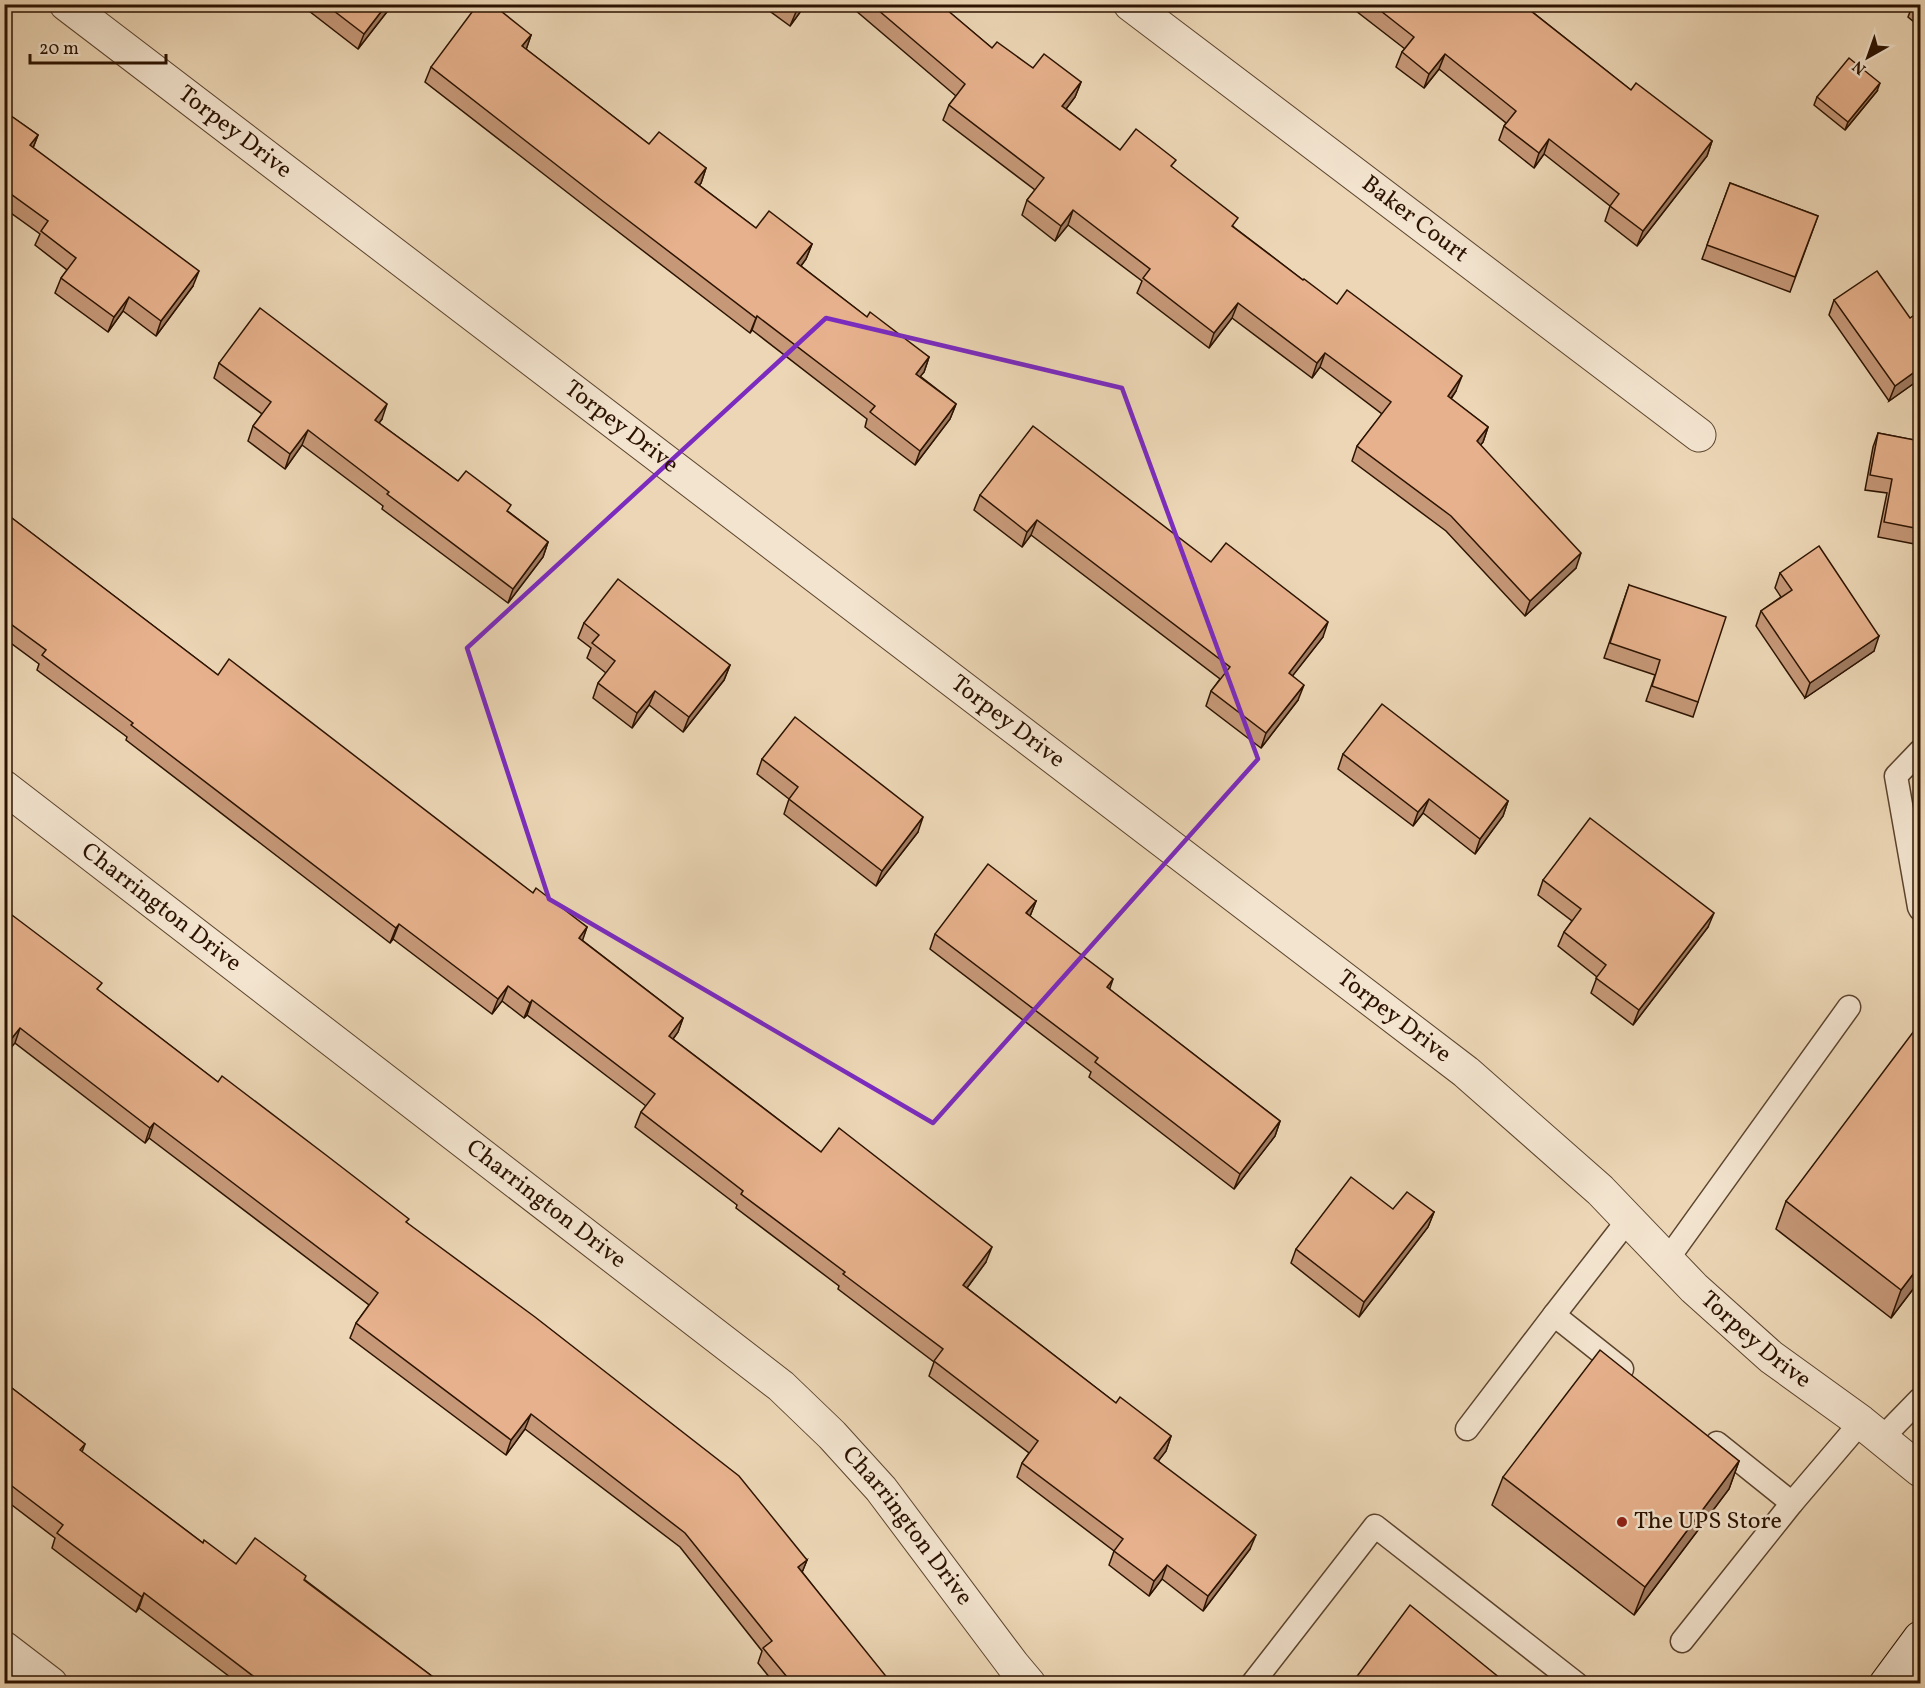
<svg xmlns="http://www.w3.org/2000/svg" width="1925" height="1688" font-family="Vollkorn,serif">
	<rect width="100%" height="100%" fill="#ecd6b5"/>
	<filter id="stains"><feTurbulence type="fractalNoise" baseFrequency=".00333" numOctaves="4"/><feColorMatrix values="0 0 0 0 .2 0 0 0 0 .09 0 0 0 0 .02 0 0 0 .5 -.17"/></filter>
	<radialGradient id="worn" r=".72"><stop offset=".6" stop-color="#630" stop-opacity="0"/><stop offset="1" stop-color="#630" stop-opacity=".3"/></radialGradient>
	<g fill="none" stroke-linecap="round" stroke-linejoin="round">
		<g stroke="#5c442e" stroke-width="25">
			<g id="lane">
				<polyline points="1920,751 1896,776 1919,907 1920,909"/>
				<polyline points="1667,1260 1849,1007"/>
				<polyline points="1622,1369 1554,1315 1628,1220"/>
				<polyline points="1467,1429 1554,1315"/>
				<polyline points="1882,1438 1920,1399"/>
				<polyline points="1717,1443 1792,1503 1861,1422"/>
				<polyline points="1682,1641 1792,1503"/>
				<polyline points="1252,1684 1375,1526 1577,1684"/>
			</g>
		</g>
		<g stroke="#5c442e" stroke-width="35">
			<g id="street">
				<path id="s1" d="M66,4L1466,1072L1600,1190L1694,1288L1771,1357L1861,1422L1920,1470"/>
				<path id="s2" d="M1130,4L1699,435"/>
				<path id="s3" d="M4,787L781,1386L832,1435L881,1489L1013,1665L1029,1684"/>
				<polyline points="4,1648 51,1684"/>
			</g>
		</g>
		<g stroke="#2c1301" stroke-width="35">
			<polyline id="secondary" points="1886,1684 1920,1638"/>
		</g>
		<use href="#lane" stroke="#f3e4cf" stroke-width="22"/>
		<use href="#street" stroke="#f3e4cf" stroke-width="33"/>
		<use href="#secondary" stroke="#f3e4cf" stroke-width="33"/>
	</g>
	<g fill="#c69878" stroke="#2c1301" stroke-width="1.5">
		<polygon points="300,4 393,4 358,49"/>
		<polygon points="760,4 806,4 790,26"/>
		<polygon points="848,4 943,4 942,6 992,48 1033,68 1081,82 1075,97 1066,109 1120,150 1173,168 1235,228 1303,280 1456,391 1451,399 1488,427 1483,442 1480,445 1576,568 1525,616 1446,531 1352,461 1357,446 1382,414 1320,367 1312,378 1232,318 1209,348 1137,293 1142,281 1068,225 1055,241 1022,215 1027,200 1035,190 943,120 949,105 956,96"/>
		<polygon points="1347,4 1522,4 1631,90 1712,141 1707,156 1637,246 1605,221 1610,206 1544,154 1534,168 1499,140 1504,126 1506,123 1439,69 1424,88 1396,67 1402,52 1405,49"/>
		<polygon points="1913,4 1920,4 1920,27 1908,17"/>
		<polygon points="531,35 526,49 649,144 706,168 701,183 699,185 756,228 812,244 806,259 801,266 867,317 929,357 924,372 920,376 956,404 950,419 915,465 865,427 867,419 752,330 750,333 599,217 425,82 431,67"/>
		<polygon points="1877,91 1845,130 1814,105 1817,97"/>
		<polygon points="4,111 38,135 33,148 193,286 156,336 123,311 108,332 55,293 61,278 67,270 35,245 40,234 4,208"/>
		<polygon points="1730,183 1818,216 1790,292 1702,259"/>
		<polygon points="1834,300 1920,379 1889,401 1829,315"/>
		<polygon points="219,363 382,419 379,423 458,481 509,512 548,542 543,557 508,603 382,509 383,506 302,445 285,469 248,441 253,426 262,414 214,378"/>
		<polygon points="1878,433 1920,441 1920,545 1878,537 1887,493 1865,490 1873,447"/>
		<polygon points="980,495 1211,562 1323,637 1292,676 1298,700 1261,748 1206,706 1211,691 1220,679 1031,535 1022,547 974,510"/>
		<polygon points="4,512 218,675 533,893 587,927 582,940 683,1018 678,1032 673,1039 821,1152 986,1262 967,1288 1116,1403 1171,1436 1166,1451 1158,1461 1250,1549 1203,1611 1162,1579 1149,1596 1109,1565 1114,1551 1017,1477 1022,1463 1029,1453 929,1376 934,1362 838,1289 839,1286 736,1208 737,1205 635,1127 641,1112 646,1106 527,1015 524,1018 502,1001 492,1014 393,939 390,943 126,740 127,737 37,670 39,664 4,638"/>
		<polygon points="1780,573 1874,651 1805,698 1756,626 1761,611 1781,597 1775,588"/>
		<polygon points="1629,585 1698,702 1693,717 1646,701 1655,675 1604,658"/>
		<polygon points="584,623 730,665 724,680 683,732 649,705 632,728 593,698 598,683 606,673 587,658 591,648 578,638"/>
		<polygon points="1343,754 1508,801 1503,816 1475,854 1423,813 1413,826 1338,769"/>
		<polygon points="762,759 918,832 876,886 784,814 789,799 757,774"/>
		<polygon points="1543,880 1708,927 1633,1025 1591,993 1597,977 1558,946 1564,932 1572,921 1538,895"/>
		<polygon points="1036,901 1030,916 1109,989 1280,1121 1275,1136 1234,1189 1089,1077 1091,1072 930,949 935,934"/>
		<polygon points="4,909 99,991 218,1082 407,1223 807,1560 802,1572 888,1683 774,1683 758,1663 762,1651 680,1547 525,1429 506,1455 350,1338 356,1323 369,1305 149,1138 145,1143 15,1043"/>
		<polygon points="1786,1201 1920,1280 1891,1318 1776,1229"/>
		<polygon points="1393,1209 1434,1212 1428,1227 1359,1317 1291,1263 1296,1249"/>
		<polygon points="4,1382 85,1444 82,1452 203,1543 236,1564 305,1580 441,1683 238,1683 139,1608 136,1612 52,1548 55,1538 4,1499"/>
		<polygon points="1739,1461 1729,1489 1634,1615 1492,1505 1503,1477"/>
	</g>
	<g fill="#a17c62" stroke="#2c1301" stroke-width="1.5">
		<polygon points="387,4 393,4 358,49 364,34"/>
		<polygon points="801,4 806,4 790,26 796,12"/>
		<polygon points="531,35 526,50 522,46"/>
		<polygon points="1445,54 1439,69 1424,88 1429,74"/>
		<polygon points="1081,82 1075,97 1057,121 1062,106"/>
		<polygon points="1880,83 1877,91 1845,130 1848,122"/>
		<polygon points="38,135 32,150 30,145"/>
		<polygon points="1549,139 1544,154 1534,168 1539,153"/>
		<polygon points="1712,141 1707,156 1637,246 1643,231"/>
		<polygon points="706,168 701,183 690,197 695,182"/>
		<polygon points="1073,210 1068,225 1055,241 1061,226"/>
		<polygon points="812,244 806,259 792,278 797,263"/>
		<polygon points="199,271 193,286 156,336 161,321"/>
		<polygon points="129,297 123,311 108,332 114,317"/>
		<polygon points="1238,303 1232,318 1209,348 1214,333"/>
		<polygon points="757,316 752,330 750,333 756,318"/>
		<polygon points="1325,353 1320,367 1312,378 1317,363"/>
		<polygon points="929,357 924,372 911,388 916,374"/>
		<polygon points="1920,368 1920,379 1889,401 1895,386"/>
		<polygon points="1462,376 1456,391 1442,411 1448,396"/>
		<polygon points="387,404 382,419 370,435 375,420"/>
		<polygon points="956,404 950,419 915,465 920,451"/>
		<polygon points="1488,427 1483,442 1472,456 1477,441"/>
		<polygon points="308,430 302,445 285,469 290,454"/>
		<polygon points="1037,520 1031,535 1022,547 1027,532"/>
		<polygon points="548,542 543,557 508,603 513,589"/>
		<polygon points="1581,553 1576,568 1525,616 1530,601"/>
		<polygon points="1328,622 1323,637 1283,688 1289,673"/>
		<polygon points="1879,636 1874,651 1805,698 1810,683"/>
		<polygon points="730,665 724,680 683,732 689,717"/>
		<polygon points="1304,685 1298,700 1261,748 1266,733"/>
		<polygon points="655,691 649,705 632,728 637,713"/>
		<polygon points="1429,799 1423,813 1413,826 1418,812"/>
		<polygon points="1508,801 1503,816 1475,854 1480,839"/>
		<polygon points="923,817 918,832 876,886 882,871"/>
		<polygon points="1036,901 1030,916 1026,913"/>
		<polygon points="1714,913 1708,927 1633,1025 1639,1010"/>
		<polygon points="399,924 393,939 390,943 396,928"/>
		<polygon points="587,927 582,942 579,938"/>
		<polygon points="1113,979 1108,994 1107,987"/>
		<polygon points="508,986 502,1001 492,1014 498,999"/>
		<polygon points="532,1000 527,1015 524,1018 530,1003"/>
		<polygon points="683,1018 678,1032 664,1051 669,1036"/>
		<polygon points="20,1028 15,1043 4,1056 4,1048"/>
		<polygon points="1280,1121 1275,1136 1234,1189 1240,1174"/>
		<polygon points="154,1123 149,1138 145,1143 150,1128"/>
		<polygon points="1434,1212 1428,1227 1359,1317 1364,1302"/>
		<polygon points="992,1247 986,1262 958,1300 963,1285"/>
		<polygon points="1920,1265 1920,1280 1891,1318 1901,1290"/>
		<polygon points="531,1414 525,1429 506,1455 511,1440"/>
		<polygon points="1171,1436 1166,1451 1149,1473 1154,1458"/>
		<polygon points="1739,1461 1729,1489 1634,1615 1645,1587"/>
		<polygon points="1256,1535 1250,1549 1203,1611 1208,1596"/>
		<polygon points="807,1560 801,1575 798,1567"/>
		<polygon points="1167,1565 1162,1579 1149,1596 1154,1581"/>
		<polygon points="144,1593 139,1608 136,1612 142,1597"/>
	</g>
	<g fill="#e6b18c" stroke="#2c1301" stroke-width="1.5">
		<polygon points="325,4 387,4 364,34"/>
		<polygon points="478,4 492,4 531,35 522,46 649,144 659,132 706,168 695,182 756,228 769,211 812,244 797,263 867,317 870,312 929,357 916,374 956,404 920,451 870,412 875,406 757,316 756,318 604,202 431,67"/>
		<polygon points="786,4 801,4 796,12"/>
		<polygon points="871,4 940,4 992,48 997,42 1033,68 1044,54 1081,82 1062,106 1120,150 1136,129 1176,160 1171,166 1238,218 1232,226 1303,280 1304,279 1337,304 1347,290 1462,376 1448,396 1488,427 1477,441 1581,553 1530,601 1451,516 1357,446 1391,402 1325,353 1317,363 1238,303 1214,333 1143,278 1150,269 1073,210 1061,226 1027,200 1044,178 949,105 965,84"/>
		<polygon points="1372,4 1522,4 1631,90 1636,83 1712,141 1643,231 1610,206 1619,194 1549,139 1539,153 1504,126 1516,111 1445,54 1429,74 1402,52 1414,37"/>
		<polygon points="1849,58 1880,83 1848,122 1817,97"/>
		<polygon points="4,111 38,135 30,145 199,271 161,321 129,297 114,317 61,278 76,258 41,231 48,221 4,189"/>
		<polygon points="1730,183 1818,216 1795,277 1707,245"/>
		<polygon points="1877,271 1910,318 1920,311 1920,368 1895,386 1834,300"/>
		<polygon points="260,308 387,404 375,420 458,481 466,471 511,505 507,511 548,542 513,589 387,494 389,492 308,430 290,454 253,426 271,402 219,363"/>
		<polygon points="1033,426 1211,562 1226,543 1328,622 1289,673 1304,685 1266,733 1211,691 1230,667 1037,520 1027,532 980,495"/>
		<polygon points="1878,433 1920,441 1920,529 1884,522 1892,479 1870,475"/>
		<polygon points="4,512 218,675 229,659 533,893 536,888 587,927 579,938 683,1018 669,1036 821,1152 839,1128 992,1247 963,1285 1116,1403 1120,1397 1171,1436 1154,1458 1256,1535 1208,1596 1167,1565 1154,1581 1114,1551 1123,1539 1022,1463 1038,1441 934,1361 943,1349 843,1274 845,1272 741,1194 743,1191 641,1112 655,1094 532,1000 530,1003 508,986 498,999 399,924 396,928 131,725 133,723 42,655 46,650 4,619"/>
		<polygon points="1819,546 1879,636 1810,683 1761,611 1792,590 1780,573"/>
		<polygon points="618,579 730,665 689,717 655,691 637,713 598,683 615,661 592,643 599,635 584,623"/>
		<polygon points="1629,585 1726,617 1698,702 1652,686 1660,660 1610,643"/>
		<polygon points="1382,704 1508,801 1480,839 1429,799 1418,812 1343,754"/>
		<polygon points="795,717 923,817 882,871 789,799 798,787 762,759"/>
		<polygon points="1590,818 1714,913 1639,1010 1596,978 1606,965 1564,932 1581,909 1543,880"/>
		<polygon points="988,864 1036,901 1026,913 1113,979 1107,987 1280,1121 1240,1174 1095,1062 1098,1058 935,934"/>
		<polygon points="4,909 102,983 97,989 218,1082 222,1076 326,1155 409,1219 406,1222 535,1317 739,1476 807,1560 798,1567 889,1680 885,1683 792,1683 763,1648 772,1641 685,1533 531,1414 511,1440 356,1323 378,1293 154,1123 150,1128 20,1028 4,1048"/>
		<polygon points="1920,1023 1920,1265 1901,1290 1786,1201"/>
		<polygon points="1351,1177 1393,1209 1407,1192 1434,1212 1364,1302 1296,1249"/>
		<polygon points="1600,1350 1739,1461 1645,1587 1503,1477"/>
		<polygon points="4,1382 85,1444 80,1450 203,1543 204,1540 236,1564 255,1538 306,1576 304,1580 441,1683 260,1683 261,1682 144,1593 142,1597 57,1533 63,1525 4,1480"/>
		<polygon points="1410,1605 1506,1683 1352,1683"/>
	</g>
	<path fill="none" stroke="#7b2cbf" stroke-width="4.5" stroke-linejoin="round" d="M826,318L1122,388L1258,759L933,1123L549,899L467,648Z"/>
	<circle fill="#8f2418" stroke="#f3e4cf" stroke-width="2" cx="1622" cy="1522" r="6"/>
	<g text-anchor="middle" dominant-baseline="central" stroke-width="5" stroke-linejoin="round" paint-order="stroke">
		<g font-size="24" fill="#2c1301" stroke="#f3e4cf">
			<text stroke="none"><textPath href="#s1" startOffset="212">Torpey Drive</textPath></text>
			<text stroke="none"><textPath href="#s2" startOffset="357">Baker Court</textPath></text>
			<text stroke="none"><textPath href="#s1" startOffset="698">Torpey Drive</textPath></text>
			<text stroke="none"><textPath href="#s1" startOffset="1184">Torpey Drive</textPath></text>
			<text stroke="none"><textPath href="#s3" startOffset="198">Charrington Drive</textPath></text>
			<text stroke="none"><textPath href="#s1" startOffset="1670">Torpey Drive</textPath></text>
			<text stroke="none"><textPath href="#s3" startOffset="684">Charrington Drive</textPath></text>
			<text stroke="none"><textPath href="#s1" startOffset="2156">Torpey Drive</textPath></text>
			<text stroke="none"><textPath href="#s3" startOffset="1170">Charrington Drive</textPath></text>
		</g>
		<g font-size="24" fill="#2c1301" stroke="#f3e4cf" text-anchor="start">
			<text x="1634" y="1522">The UPS Store</text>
		</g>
	</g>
	<rect width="1925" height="1688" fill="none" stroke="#ecd6b5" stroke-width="24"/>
	<rect x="6" y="6" width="1913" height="1676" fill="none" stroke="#2c1301" stroke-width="3"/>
	<rect x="12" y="12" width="1901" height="1664" fill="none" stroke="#2c1301" stroke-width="1.5"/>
	<g transform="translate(1868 57) rotate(220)" stroke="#f3e4cf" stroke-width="4.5" paint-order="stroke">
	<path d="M0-4.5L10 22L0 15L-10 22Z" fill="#2c1301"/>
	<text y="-9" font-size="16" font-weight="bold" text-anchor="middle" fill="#2c1301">N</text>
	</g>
	<path d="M30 54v9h136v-9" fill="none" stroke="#2c1301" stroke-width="3"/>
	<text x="39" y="54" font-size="18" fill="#2c1301" stroke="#f3e4cf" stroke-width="4.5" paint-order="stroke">20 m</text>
	<rect width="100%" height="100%" filter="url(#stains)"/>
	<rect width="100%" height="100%" fill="url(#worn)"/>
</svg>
